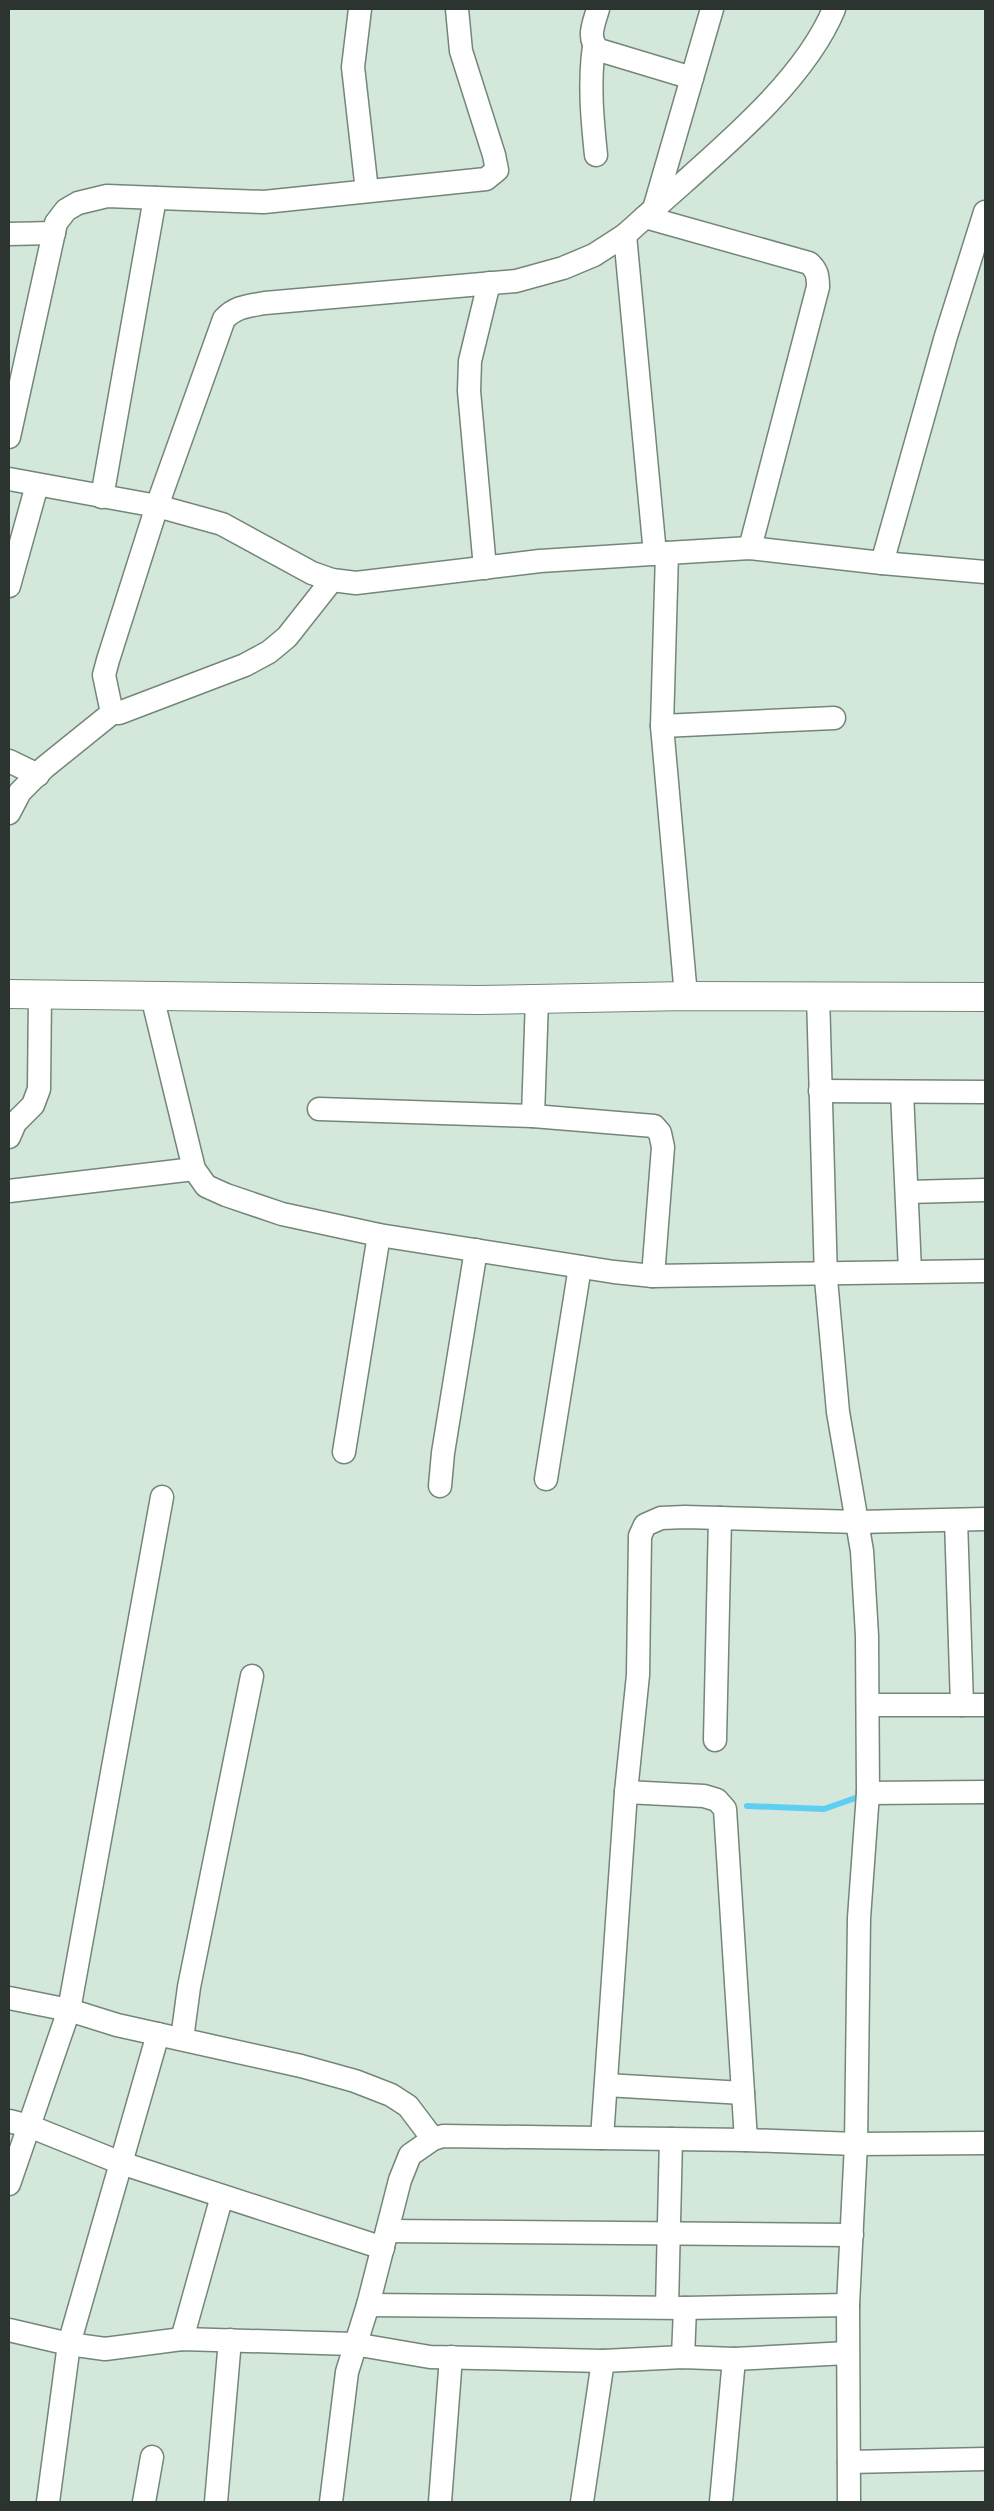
<svg xmlns="http://www.w3.org/2000/svg" width="994" height="2511" font-family="Cabin,sans-serif">
	<rect width="100%" height="100%" fill="#d3e8da"/>
	<g fill="none" stroke-linecap="round" stroke-linejoin="round">
		<polyline stroke="#5ecff3" stroke-width="6" points="747,1806 824,1809 864,1795"/>
		<g stroke="#738679" stroke-width="25">
			<g id="street">
				<polyline points="360,9 353,67 367,191"/>
				<path d="M598,9C594,23 586,39 599,50L692,78"/>
				<path d="M594,46C589,83 592,117 596,155"/>
				<polyline points="654,209 712,9"/>
				<path d="M645,217L809,263C817,270 818,276 818,287L750,548"/>
				<polyline points="9,234 54,233"/>
				<polyline points="625,235 655,554"/>
				<polyline points="9,437 56,223 66,210 78,203 107,196 264,202 486,179 497,170 494,155 461,51 457,9"/>
				<polyline points="9,479 157,506 222,524 312,573 332,580 356,583 540,561 667,553"/>
				<polyline points="102,497 155,198"/>
				<polyline points="882,563 946,336 985,212"/>
				<polyline points="485,568 469,391 470,361 489,283"/>
				<polyline points="9,586 37,485"/>
				<path d="M112,713L104,675L108,660L157,506L224,319C236,306 249,306 265,303L516,281L563,268L594,255L625,235L645,217C707,160 802,87 834,9"/>
				<polyline points="662,726 834,718"/>
				<polyline points="9,761 38,775"/>
				<polyline points="9,813 20,792 45,767 112,713 119,713 245,665 269,652 287,637 332,580"/>
				<polyline points="818,995 826,1279 838,1412 862,1551 867,1636 868,1793 859,1918 856,2144 848,2305 849,2502"/>
				<polyline points="152,996 194,1169 206,1186 226,1195 282,1214 379,1235 614,1272 653,1276 985,1271"/>
				<polyline points="686,996 662,726 667,553 750,548 882,563 985,572"/>
				<polyline points="820,1091 985,1092"/>
				<polyline points="902,1092 910,1271"/>
				<polyline points="319,1109 533,1116 654,1126 660,1133 663,1147 653,1276"/>
				<polyline points="533,1116 537,999"/>
				<polyline points="9,1137 15,1123 33,1105 39,1089 40,994"/>
				<polyline points="9,1191 194,1169"/>
				<polyline points="907,1192 985,1190"/>
				<polyline points="344,1452 379,1235"/>
				<polyline points="546,1479 580,1267"/>
				<polyline points="440,1486 443,1453 476,1250"/>
				<polyline points="956,1520 962,1705"/>
				<polyline points="868,1705 985,1705"/>
				<polyline points="715,1740 720,1518"/>
				<polyline points="626,1792 704,1796 717,1800 725,1809 746,2140"/>
				<polyline points="868,1793 985,1792"/>
				<polyline points="9,1998 69,2010 117,2025 301,2066 355,2081 391,2095 408,2106 433,2139"/>
				<polyline points="182,2039 189,1987 252,1676"/>
				<polyline points="606,2085 743,2093"/>
				<polyline points="9,2121 29,2126 121,2163 383,2248"/>
				<polyline points="602,2138 626,1792 638,1675 640,1536 645,1525 661,1518 685,1517 858,1522 985,1519"/>
				<polyline points="9,2184 69,2010 162,1497"/>
				<polyline points="387,2231 852,2235"/>
				<polyline points="368,2305 685,2308 848,2305"/>
				<polyline points="667,2307 671,2139"/>
				<polyline points="9,2330 69,2344 105,2349 182,2339 354,2344 430,2357 603,2361 683,2357 734,2359 847,2353"/>
				<polyline points="182,2339 222,2196"/>
				<polyline points="683,2357 685,2308"/>
				<polyline points="849,2462 985,2459"/>
				<polyline points="48,2502 69,2344 158,2034"/>
				<polyline points="144,2502 152,2457"/>
				<polyline points="216,2502 230,2340"/>
				<polyline points="331,2502 347,2372 368,2305 400,2180 410,2155 433,2139 443,2136 746,2140 856,2144 985,2143"/>
				<polyline points="440,2502 451,2357"/>
				<polyline points="582,2502 603,2361"/>
				<polyline points="721,2502 734,2359"/>
			</g>
		</g>
		<g stroke="#738679" stroke-width="30">
			<polyline id="secondary" points="9,994 479,1000 686,996 985,997"/>
		</g>
		<use href="#street" stroke="#fff" stroke-width="22"/>
		<use href="#secondary" stroke="#fff" stroke-width="28"/>
	</g>
	<rect width="994" height="2511" fill="none" stroke="#2c342f" stroke-width="20"/>
</svg>
